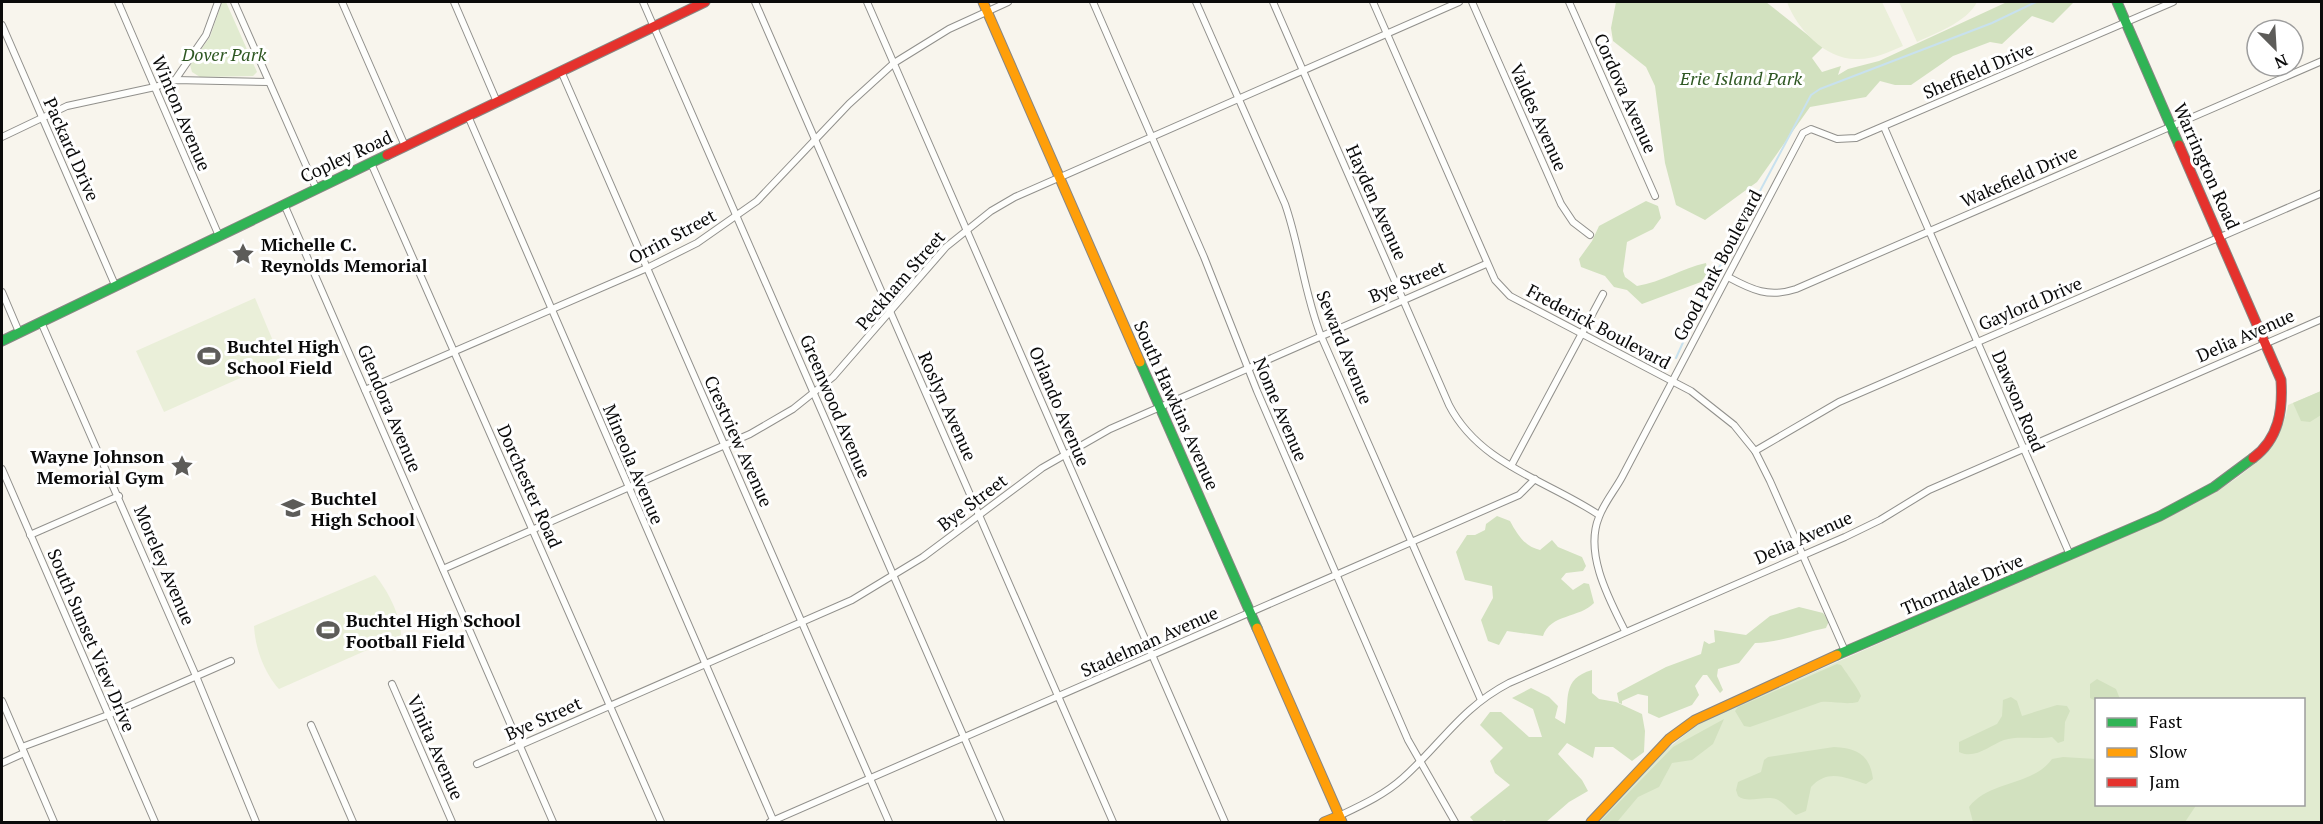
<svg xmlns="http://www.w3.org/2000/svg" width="2323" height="824" font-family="'PT Serif',serif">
	<rect width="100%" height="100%" fill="#f8f5ed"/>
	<g fill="#e1ebd0" fill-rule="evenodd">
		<polygon points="222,2 226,2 257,72 253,76 200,77 192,72 190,65 210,37"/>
		<path d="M2321,391V822H1597L1662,753L1701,722L2189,507C2231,483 2280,457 2288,405ZM2096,700H2304V804H2096Z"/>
	</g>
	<g fill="#d2e1bf">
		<polygon points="1616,2 1766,2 1823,47 1812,58 1822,72 1841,66 1838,75 1848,69 1879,61 2007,2 2074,2 2053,23 2032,16 2002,44 1990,42 1953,56 1911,85 1895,85 1880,81 1866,97 1810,107 1757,182 1705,220 1676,205 1665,163 1655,86 1646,67 1613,41 1611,28"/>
		<path d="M1646,201L1658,206L1661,218L1653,229L1627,242L1623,271L1625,277L1637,286C1662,282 1682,268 1706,263L1708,272L1701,282L1642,304L1627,290L1614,287L1605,276L1581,267L1579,259L1592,241L1599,226Z"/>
		<polygon points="2321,391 2321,415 2310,422 2301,421 2293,403"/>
		<path d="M1497,516L1510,521C1517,534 1525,547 1540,550L1552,540L1558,547L1582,557L1586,566L1583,571L1566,573L1561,579L1573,590L1584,583L1589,584L1594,603C1580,618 1550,614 1543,636L1507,631L1499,645L1488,641L1481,620L1493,598L1492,586L1465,580L1456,552L1467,535H1475L1485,530L1486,524Z"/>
		<path d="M1799,607L1823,613L1829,621L1826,628C1802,633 1778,643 1755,643L1739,663L1718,669L1717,676L1723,690L1720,693L1707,675H1703L1695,686L1699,695L1692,705L1659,718L1648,713V696L1638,694L1622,701V704L1619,703L1617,693L1666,667L1701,654L1704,641L1709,644L1715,642L1714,630L1746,635L1770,616Z"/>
		<path d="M1837,664L1841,665C1845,671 1860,691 1861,696L1858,702C1845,705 1834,701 1821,702L1750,727L1744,726L1735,711L1738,707Z"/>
		<path d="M1592,670V693L1599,699L1616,702L1642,714L1645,731L1644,752L1632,761L1613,747H1595L1593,758L1567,743L1558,754L1582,780L1588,791L1569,802L1546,822H1506L1505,820L1499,822H1474L1470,817L1510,785L1495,773L1490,761L1503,748L1480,725L1490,712H1501L1529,737H1542L1533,709L1512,698L1531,688L1549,697L1558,706L1555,718L1565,724C1570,699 1561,679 1592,670Z"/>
		<polygon points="2097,679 2116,689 2120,699 2096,701 2090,698 2090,684"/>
		<path d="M2011,697L2017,701L2022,716L2057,705L2067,706L2070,711L2065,722L2064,741L2058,743L2052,737C2036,740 2019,735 2004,740C1990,745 1975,760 1959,752V742L1997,724L2002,716L2003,700Z"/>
		<polygon points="1724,719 1713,744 1692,760 1672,763 1659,787 1638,797 1617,822 1600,822 1673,747"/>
		<path d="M1834,747C1857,748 1870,755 1873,779L1866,784C1846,778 1828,768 1811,787L1806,811L1796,815C1789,810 1784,802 1776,799C1764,795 1748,804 1738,796L1736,790L1738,782L1761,772L1764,760L1768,757Z"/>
		<path d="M2063,757L2096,759V804L2196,805L2195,807L2185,822H1973L1969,807C1990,780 2033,786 2052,759Z"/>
	</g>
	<g fill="#eaefd9">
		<path d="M1787,2H1882L1903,46C1889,52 1874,59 1859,59C1826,61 1797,29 1787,2Z"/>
		<path d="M1899,2H1977C1967,22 1936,33 1917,42Z"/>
		<polygon points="255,298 281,360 164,412 136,351"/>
		<path d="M375,575C388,591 400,614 401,635L279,689C264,673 255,647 254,626Z"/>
	</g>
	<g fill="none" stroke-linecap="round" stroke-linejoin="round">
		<polyline stroke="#c8e1ee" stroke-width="2" points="1676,358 1703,298 1811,95 1820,89 1992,23 2036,2"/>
		<g stroke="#91908c" stroke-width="8">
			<g id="street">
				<polyline points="118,2 219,236"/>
				<polyline points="234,2 316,188"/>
				<polyline points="342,2 405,146"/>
				<polyline points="454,2 497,102"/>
				<polyline points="643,2 1001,822"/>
				<polyline points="755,2 1113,822"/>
				<polyline points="867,2 1225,822"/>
				<polyline points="1093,2 1204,257 1257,391 1408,740 1455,822"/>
				<path d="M1196,2L1285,204C1300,247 1304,293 1321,336L1481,700"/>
				<path d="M1273,2L1449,405C1480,465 1547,480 1599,515"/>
				<polyline points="1373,2 1495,280 1510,296 1691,391 1734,425 1755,451 1770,481 1845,651"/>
				<polyline points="1472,2 1561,204 1573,222 1590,235"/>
				<polyline points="1569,2 1655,196"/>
				<polyline points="2,25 115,285"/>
				<polyline points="561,71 889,822"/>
				<polyline points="175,80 206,35 218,2"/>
				<polyline points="468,116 774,822"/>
				<polyline points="1884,127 2070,555"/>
				<polyline points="2,137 67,106 155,87 175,80 269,82"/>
				<polyline points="371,163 661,822"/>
				<polyline points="284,204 553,822"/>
				<path d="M1728,277C1752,290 1769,298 1796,289L2322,61"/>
				<polyline points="2,292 19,332"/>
				<polyline points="41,322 196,676 256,822"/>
				<polyline points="365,390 647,268 697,243 757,201 849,104 894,63 949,29 1008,2"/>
				<polyline points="1755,451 1839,402 2322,193"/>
				<polyline points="1511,466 1603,294"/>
				<polyline points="2,469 155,822"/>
				<polyline points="30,535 119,496"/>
				<polyline points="443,569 750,434 793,409 833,377 946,247 991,211 1015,197 1459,2"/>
				<path d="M1625,631C1609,599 1584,553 1599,517C1604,503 1615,490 1622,477L1803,133L1811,129L1837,139L1856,138L2173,2"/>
				<polyline points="392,684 452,822"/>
				<polyline points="2,701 54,822"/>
				<polyline points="311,725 353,822"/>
				<polyline points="22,747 108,715 231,661"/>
				<polyline points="2,763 24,753"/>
				<polyline points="477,764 852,600 923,557 1042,468 1110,429 1486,264"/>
				<path d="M1339,816C1362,805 1384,795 1403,778C1442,743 1461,708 1509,683L1845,537L1880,520L1929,490L2322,319"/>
				<polyline points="770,822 1519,495 1535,479"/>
			</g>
		</g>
		<g stroke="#888683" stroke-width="11">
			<g id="fast">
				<polyline points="2117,2 2179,145"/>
				<polyline points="2,341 387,155"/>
				<polyline points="1140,362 1257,628"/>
				<polyline points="1837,655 2160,516 2214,487 2253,458"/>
			</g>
		</g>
		<g stroke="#888683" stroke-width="11">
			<g id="slow">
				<polyline points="983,2 1140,362"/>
				<polyline points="1257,628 1342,822"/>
				<polyline points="1324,822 1339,816"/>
				<polyline points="1591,822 1669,739 1695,720 1837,655"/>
			</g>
		</g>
		<g stroke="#888683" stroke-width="11">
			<g id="jam">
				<path d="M2179,145L2281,380C2283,410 2279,439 2253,458"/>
				<polyline points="387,155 705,2"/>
			</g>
		</g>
		<use href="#street" stroke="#fefefc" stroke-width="6"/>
		<use href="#fast" stroke="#30b455" stroke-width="9"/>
		<use href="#slow" stroke="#ff9f0a" stroke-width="9"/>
		<use href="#jam" stroke="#e5322d" stroke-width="9"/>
	</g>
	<defs>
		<g id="sight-bare" transform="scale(1.8)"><path d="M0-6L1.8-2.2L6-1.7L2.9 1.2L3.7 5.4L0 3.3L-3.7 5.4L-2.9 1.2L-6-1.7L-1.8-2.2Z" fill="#5d5c59" stroke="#fff" stroke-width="2.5" paint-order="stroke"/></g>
		<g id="stadium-bare" transform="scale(1.8)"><path d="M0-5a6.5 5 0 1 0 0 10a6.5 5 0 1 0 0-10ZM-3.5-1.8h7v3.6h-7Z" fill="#5d5c59" stroke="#fff" stroke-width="2.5" paint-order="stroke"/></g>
		<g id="school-bare" transform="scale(1.8)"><path d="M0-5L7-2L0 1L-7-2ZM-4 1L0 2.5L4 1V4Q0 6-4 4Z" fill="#5d5c59" stroke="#fff" stroke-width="2.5" paint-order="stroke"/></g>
	</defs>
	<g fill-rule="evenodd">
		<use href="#sight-bare" x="243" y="254"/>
		<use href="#stadium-bare" x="209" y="356"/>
		<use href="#sight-bare" x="182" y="466"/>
		<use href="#school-bare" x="293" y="508"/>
		<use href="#stadium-bare" x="328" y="630"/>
	</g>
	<g text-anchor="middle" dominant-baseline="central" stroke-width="6" stroke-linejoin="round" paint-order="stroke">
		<g font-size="18" font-style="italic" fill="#2f5823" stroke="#fff">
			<text x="224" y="54">Dover Park</text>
			<text x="1741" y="78">Erie Island Park</text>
		</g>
		<g font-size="18" fill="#0a0a0a" stroke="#fff">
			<text transform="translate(1978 70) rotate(-23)">Sheffield Drive</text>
			<text transform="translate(1626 93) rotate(66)">Cordova Avenue</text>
			<text transform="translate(182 113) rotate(67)">Winton Avenue</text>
			<text transform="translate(1539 117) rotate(66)">Valdes Avenue</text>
			<text transform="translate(72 149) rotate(66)">Packard Drive</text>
			<text transform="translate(346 156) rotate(-25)">Copley Road</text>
			<text transform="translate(2207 166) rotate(66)">Warrington Road</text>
			<text transform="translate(2019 176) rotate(-24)">Wakefield Drive</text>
			<text transform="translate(1377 202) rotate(66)">Hayden Avenue</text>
			<text transform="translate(672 236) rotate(-28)">Orrin Street</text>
			<text transform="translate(1717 265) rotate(-62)">Good Park Boulevard</text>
			<text transform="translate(900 280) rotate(-49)">Peckham Street</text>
			<text transform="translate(1407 281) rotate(-23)">Bye Street</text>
			<text transform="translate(2030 303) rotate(-23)">Gaylord Drive</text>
			<text transform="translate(1599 326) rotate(28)">Frederick Boulevard</text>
			<text transform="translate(2245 335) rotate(-24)">Delia Avenue</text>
			<text transform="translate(1345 347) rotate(68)">Seward Avenue</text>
			<text transform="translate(2019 401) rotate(67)">Dawson Road</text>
			<text transform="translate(1177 405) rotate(66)">South Hawkins Avenue</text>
			<text transform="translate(836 406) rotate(67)">Greenwood Avenue</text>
			<text transform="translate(948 406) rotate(66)">Roslyn Avenue</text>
			<text transform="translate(1060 406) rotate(67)">Orlando Avenue</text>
			<text transform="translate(390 408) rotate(67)">Glendora Avenue</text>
			<text transform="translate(1281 409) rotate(67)">Nome Avenue</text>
			<text transform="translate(739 441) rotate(66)">Crestview Avenue</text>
			<text transform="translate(634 464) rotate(67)">Mineola Avenue</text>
			<text transform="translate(530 486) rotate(66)">Dorchester Road</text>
			<text transform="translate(972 502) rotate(-37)">Bye Street</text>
			<text transform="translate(1803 537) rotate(-24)">Delia Avenue</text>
			<text transform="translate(165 565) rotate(67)">Moreley Avenue</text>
			<text transform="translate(1962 584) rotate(-23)">Thorndale Drive</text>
			<text transform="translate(92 640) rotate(67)">South Sunset View Drive</text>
			<text transform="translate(1149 641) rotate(-24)">Stadelman Avenue</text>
			<text transform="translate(543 718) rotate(-24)">Bye Street</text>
			<text transform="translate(436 747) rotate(66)">Vinita Avenue</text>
		</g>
		<g font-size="18" font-weight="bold" fill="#0a0a0a" stroke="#fff" text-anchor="start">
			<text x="261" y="244">Michelle C.<tspan x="261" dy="21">Reynolds Memorial</tspan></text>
			<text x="227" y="346">Buchtel High<tspan x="227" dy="21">School Field</tspan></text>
			<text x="164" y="456" text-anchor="end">Wayne Johnson<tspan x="164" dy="21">Memorial Gym</tspan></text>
			<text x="311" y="498">Buchtel<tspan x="311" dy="21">High School</tspan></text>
			<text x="346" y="620">Buchtel High School<tspan x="346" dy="21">Football Field</tspan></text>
		</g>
	</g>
	<rect width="2323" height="824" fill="none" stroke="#0a0a0a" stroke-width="6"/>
	<rect x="2095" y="698" width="210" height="108" fill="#ffffff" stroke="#9d9d9d" stroke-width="1.5"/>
	<rect x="2107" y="718" width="30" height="9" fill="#30b455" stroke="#9d9d9d" stroke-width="1.5"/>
	<text x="2149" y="728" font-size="18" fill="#0a0a0a">Fast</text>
	<rect x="2107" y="748" width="30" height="9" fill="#ff9f0a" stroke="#9d9d9d" stroke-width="1.5"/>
	<text x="2149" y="758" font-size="18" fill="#0a0a0a">Slow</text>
	<rect x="2107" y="778" width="30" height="9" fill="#e5322d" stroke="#9d9d9d" stroke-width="1.5"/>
	<text x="2149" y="788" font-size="18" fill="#0a0a0a">Jam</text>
	<g transform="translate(2275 48) rotate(156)"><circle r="28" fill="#ffffff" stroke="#9d9d9d" stroke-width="1.5"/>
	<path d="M0-4.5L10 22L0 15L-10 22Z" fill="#5d5c59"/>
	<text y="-9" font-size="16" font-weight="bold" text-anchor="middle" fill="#0a0a0a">N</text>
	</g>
</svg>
